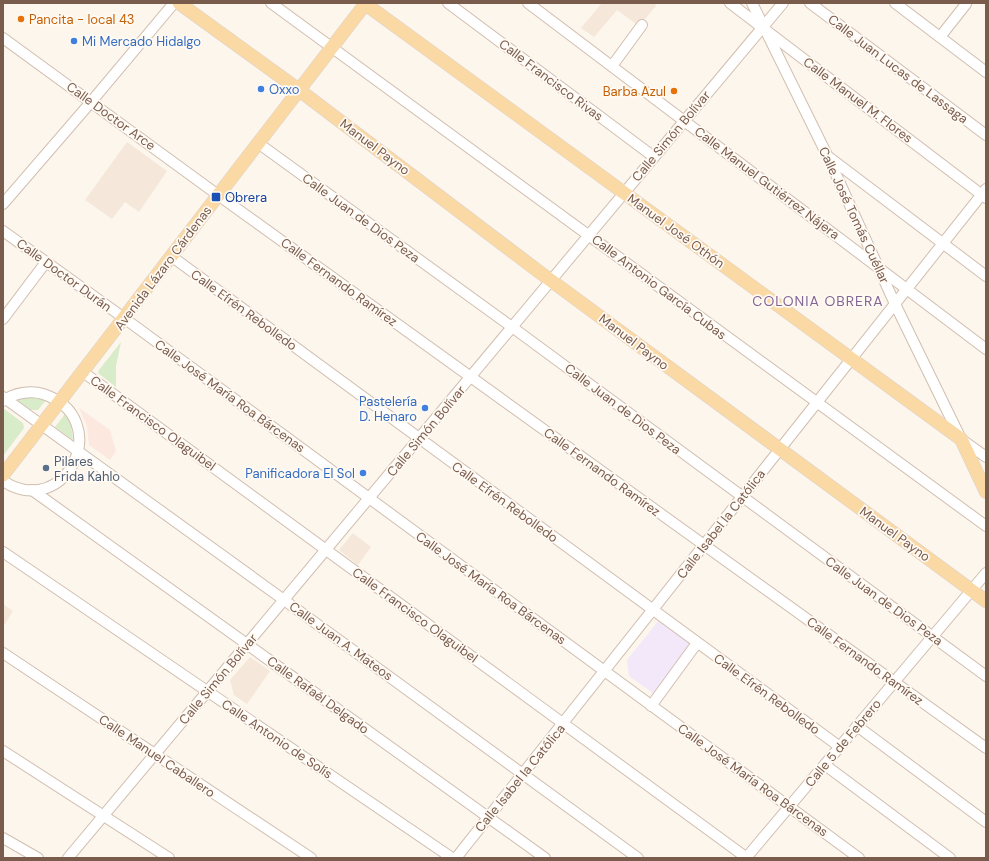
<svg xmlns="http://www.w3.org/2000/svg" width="989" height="861" font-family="'DM Sans',sans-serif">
	<rect width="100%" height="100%" fill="#fdf6ec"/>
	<g fill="#f5e8da">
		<polygon points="602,3 655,3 656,6 639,26 617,10 594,37 581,28"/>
		<polygon points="127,142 167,171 139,212 125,202 112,219 85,200"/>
		<polygon points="353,533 371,547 358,565 339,550"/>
		<polygon points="3,604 13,611 3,627"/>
		<polygon points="250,657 270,671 247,704 234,695 230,680"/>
	</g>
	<polygon fill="#fde8e0" points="79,408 110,430 116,451 110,460 89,445 87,426"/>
	<polygon fill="#f3e8fa" points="659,620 691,643 653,693 629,676 627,660"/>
	<g fill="#d8ecc9">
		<polygon points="121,342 116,366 116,387 98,373 99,370"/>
		<polygon points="28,397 46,400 38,410 31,410 15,399"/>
		<polygon points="3,408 23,423 24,428 3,456"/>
		<polygon points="65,414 71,425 73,440 55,427"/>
	</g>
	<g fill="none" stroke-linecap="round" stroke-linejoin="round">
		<g stroke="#d1beb0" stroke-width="12">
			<g id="minor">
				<polyline points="271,3 986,526"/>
				<polyline points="448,3 654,157"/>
				<polyline points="528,3 986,349"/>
				<polyline points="730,3 986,198"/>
				<polyline points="752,3 828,157 895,304 961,439 986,457"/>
				<polyline points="810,3 986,135"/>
				<polyline points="895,3 986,72"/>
				<polyline points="940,37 966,4"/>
				<polyline points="3,38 218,195 986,748"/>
				<polyline points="612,66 642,25"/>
				<polyline points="258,143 512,327 986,676"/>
				<polyline points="830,158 986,276"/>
				<polyline points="3,204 91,102 174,3"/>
				<polyline points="3,231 124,318 859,858"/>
				<polyline points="171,256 840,747"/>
				<polyline points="3,319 46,262"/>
				<polyline points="83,372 747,858"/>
				<polyline points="3,397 284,600 638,858"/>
				<path d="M3,401C14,393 31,390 43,394C116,418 66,522 3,481"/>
				<polyline points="32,490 545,858"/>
				<polyline points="3,552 452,858"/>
				<polyline points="3,653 311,858"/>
				<polyline points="651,706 697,643"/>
				<polyline points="857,726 986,822"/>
				<polyline points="3,751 169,858"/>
				<polyline points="825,765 950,858"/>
				<polyline points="3,838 38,858"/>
				<polyline points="68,858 783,3"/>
				<polyline points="456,858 986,189"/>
				<polyline points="746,858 986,573"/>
			</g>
		</g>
		<g stroke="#dad1cd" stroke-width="14">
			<g id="major">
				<polyline points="179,3 299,90 538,271 986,601"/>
				<polyline points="364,3 961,439 986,492"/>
				<polyline points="3,475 366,3"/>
			</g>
		</g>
		<use href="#minor" stroke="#fff" stroke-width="10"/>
		<use href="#major" stroke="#fbd9a5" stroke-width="13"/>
	</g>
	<g fill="#e8710a" stroke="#fffaf3" stroke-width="1.5">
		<circle cx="21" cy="19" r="4"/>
		<circle cx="674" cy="91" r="4"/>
	</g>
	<g fill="#3f7fe0" stroke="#fffaf3" stroke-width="1.5">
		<circle cx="74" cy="41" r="4"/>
		<circle cx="261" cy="89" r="4"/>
		<circle cx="425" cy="408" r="4"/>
		<circle cx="363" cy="473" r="4"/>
	</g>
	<rect fill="#1a4fb4" stroke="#fffaf3" stroke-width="1.5" x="211" y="192" width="10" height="10" rx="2"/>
	<circle fill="#5c6f8a" stroke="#fffaf3" stroke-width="1.5" cx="46" cy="468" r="4"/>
	<g text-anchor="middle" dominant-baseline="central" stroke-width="3.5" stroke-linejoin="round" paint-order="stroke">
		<g font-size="13" fill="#c56008" stroke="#fffaf3" text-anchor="start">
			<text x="29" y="19">Pancita - local 43</text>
			<text x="666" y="91" text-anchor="end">Barba Azul</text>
		</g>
		<g font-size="13" fill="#366cbe" stroke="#fffaf3" text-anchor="start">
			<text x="82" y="41">Mi Mercado Hidalgo</text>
			<text x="269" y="89">Oxxo</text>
			<text x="417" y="401" text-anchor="end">Pastelería<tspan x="417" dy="15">D. Henaro</tspan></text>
			<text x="355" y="473" text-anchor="end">Panificadora El Sol</text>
		</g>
		<g font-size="13" fill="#7a5c4d" stroke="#fffaf3">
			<text transform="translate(898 69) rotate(37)">Calle Juan Lucas de Lassaga</text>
			<text transform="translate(551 80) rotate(37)">Calle Francisco Rivas</text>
			<text transform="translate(858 100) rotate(37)">Calle Manuel M. Flores</text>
			<text transform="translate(111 116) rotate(36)">Calle Doctor Arce</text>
			<text transform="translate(671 136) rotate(-50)">Calle Simón Bolívar</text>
			<text transform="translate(375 147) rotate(37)">Manuel Payno</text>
			<text transform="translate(767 183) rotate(37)">Calle Manuel Gutiérrez Nájera</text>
			<text transform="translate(854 215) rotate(65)">Calle José Tomás Cuéllar</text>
			<text transform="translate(361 218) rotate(36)">Calle Juan de Dios Peza</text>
			<text transform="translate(676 231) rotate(36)">Manuel José Othón</text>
			<text transform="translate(163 268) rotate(-53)">Avenida Lázaro Cárdenas</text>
			<text transform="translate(64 275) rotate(36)">Calle Doctor Durán</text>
			<text transform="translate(339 282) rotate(36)">Calle Fernando Ramírez</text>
			<text transform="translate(659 287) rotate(37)">Calle Antonio García Cubas</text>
			<text transform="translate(244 310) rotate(36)">Calle Efrén Rebolledo</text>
			<text transform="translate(634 342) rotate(37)">Manuel Payno</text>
			<text transform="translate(230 396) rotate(36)">Calle José María Roa Bárcenas</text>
			<text transform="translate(623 409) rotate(37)">Calle Juan de Dios Peza</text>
			<text transform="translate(153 423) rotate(36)">Calle Francisco Olaguibel</text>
			<text transform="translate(426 431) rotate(-50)">Calle Simón Bolívar</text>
			<text transform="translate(602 472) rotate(36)">Calle Fernando Ramírez</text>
			<text transform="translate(505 502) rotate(36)">Calle Efrén Rebolledo</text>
			<text transform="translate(721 524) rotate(-52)">Calle Isabel la Católica</text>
			<text transform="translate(895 534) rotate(36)">Manuel Payno</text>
			<text transform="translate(491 588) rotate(36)">Calle José María Roa Bárcenas</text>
			<text transform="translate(884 601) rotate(36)">Calle Juan de Dios Peza</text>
			<text transform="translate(415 615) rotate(36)">Calle Francisco Olaguibel</text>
			<text transform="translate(341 641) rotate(36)">Calle Juan A. Mateos</text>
			<text transform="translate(865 661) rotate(36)">Calle Fernando Ramírez</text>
			<text transform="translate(218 679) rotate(-50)">Calle Simón Bolívar</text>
			<text transform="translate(767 694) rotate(36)">Calle Efrén Rebolledo</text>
			<text transform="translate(318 695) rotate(36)">Calle Rafaél Delgado</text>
			<text transform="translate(277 739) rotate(34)">Calle Antonio de Solís</text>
			<text transform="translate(843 743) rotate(-50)">Calle 5 de Febrero</text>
			<text transform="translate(157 756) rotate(34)">Calle Manuel Caballero</text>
			<text transform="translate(520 778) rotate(-51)">Calle Isabel la Católica</text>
			<text transform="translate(753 780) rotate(36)">Calle José María Roa Bárcenas</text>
		</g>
		<g font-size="13" fill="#164399" stroke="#fffaf3" text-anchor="start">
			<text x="225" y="197">Obrera</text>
		</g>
		<g font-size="13" fill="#4e5e75" stroke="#fffaf3" text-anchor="start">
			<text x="54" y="461">Pilares<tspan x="54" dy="15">Frida Kahlo</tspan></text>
		</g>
		<g font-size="14" letter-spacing="1" fill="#846695" stroke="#fffaf3">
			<text x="818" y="301">COLONIA OBRERA</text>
		</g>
	</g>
	<rect width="989" height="861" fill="none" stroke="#7a5c4d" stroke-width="8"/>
</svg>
